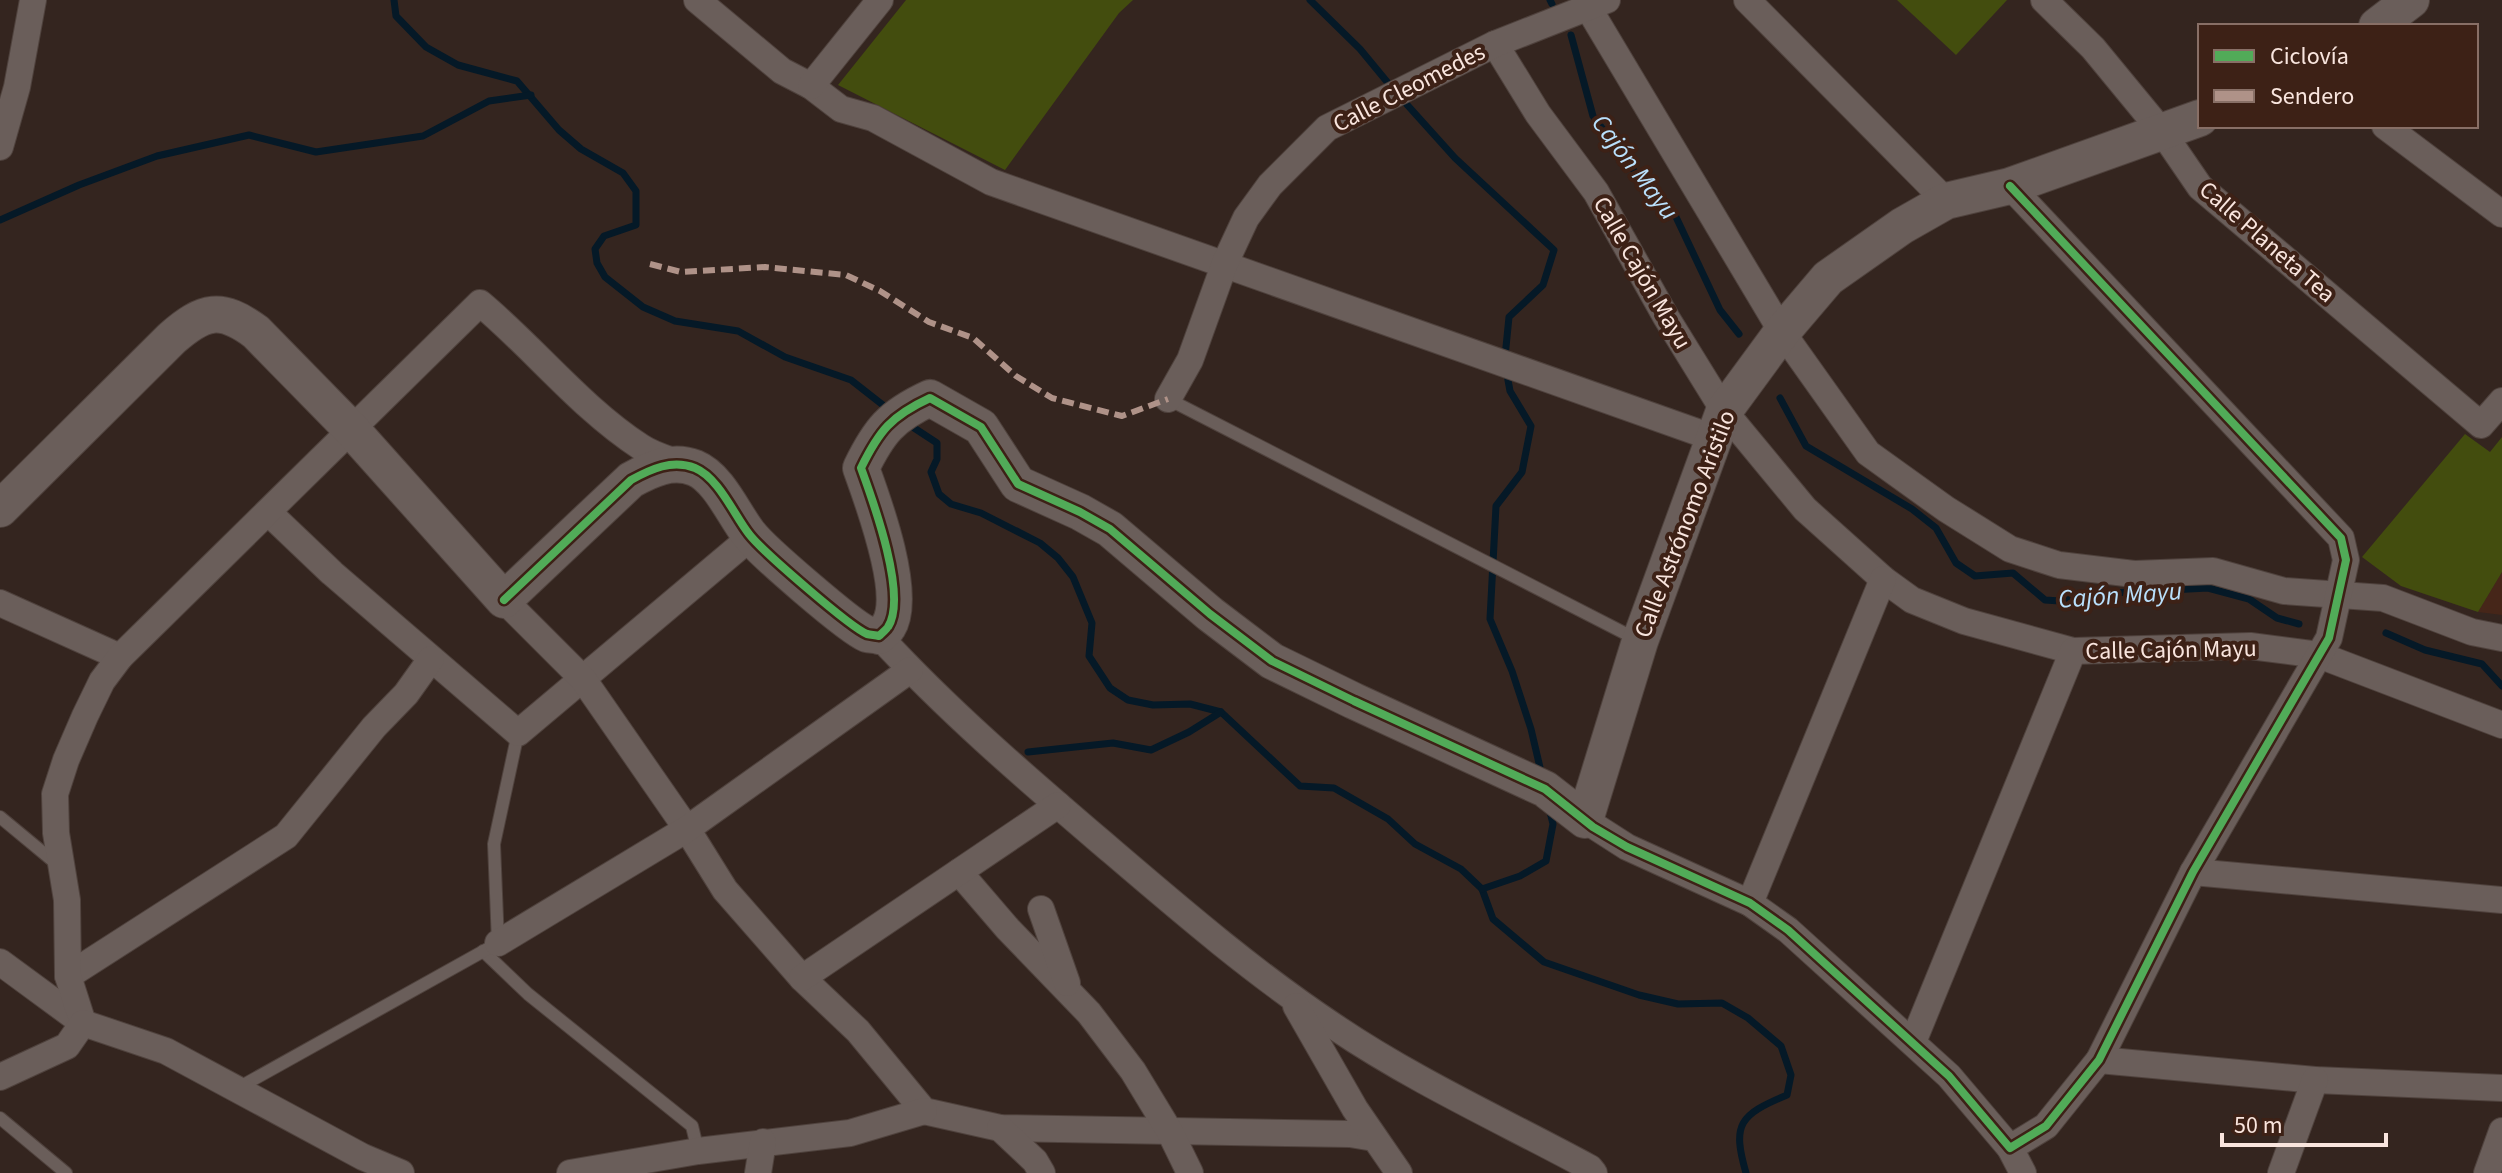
<svg xmlns="http://www.w3.org/2000/svg" width="2502" height="1173" font-family="'Source Sans 3',sans-serif">
	<rect width="100%" height="100%" fill="#34251f"/>
	<polygon fill="#462619" points="2502,572 2502,615 2478,612"/>
	<g fill="#434d0e">
		<polygon points="906,0 1133,0 1119,13 1005,170 838,85"/>
		<polygon points="1897,0 2007,0 1956,55"/>
		<polygon points="2465,434 2490,452 2502,437 2502,572 2478,612 2401,586 2362,557"/>
	</g>
	<g fill="none" stroke-linecap="round" stroke-linejoin="round">
		<g stroke="#051927" stroke-width="7">
			<polyline points="394,0 396,16 426,47 458,65 517,81 559,130 581,149 623,173 636,191 636,225 604,236 595,249 597,263 605,277 643,307 675,321 738,331 785,357 851,380 888,409"/>
			<polyline points="1310,0 1360,49 1393,89"/>
			<polyline points="1550,0 1552,4"/>
			<polyline points="1571,35 1593,116 1635,172 1656,190 1676,217 1720,310 1739,334"/>
			<polyline points="1401,98 1455,158 1554,250 1543,285 1509,317 1505,357"/>
			<polyline points="0,220 79,185 157,156 249,135 316,152 423,136 489,101 531,95"/>
			<polyline points="1506,369 1510,391 1531,426 1522,472 1496,506 1490,619 1512,671 1531,729 1542,776"/>
			<polyline points="1780,398 1806,446 1912,509 1936,528 1956,563 1975,576 2013,573 2045,600 2060,601 2112,593 2208,588 2249,599 2277,618 2299,624"/>
			<path d="M908,424L937,443V459L931,472L939,494L951,504L981,513L1040,543L1058,558L1073,577L1092,623L1089,656L1110,688L1128,700L1153,705L1190,704L1221,712L1300,786L1334,788L1388,819L1415,844L1461,869L1482,889L1493,919L1544,962L1639,995L1678,1004L1722,1003L1748,1018L1781,1046L1791,1075L1787,1095C1739,1115 1732,1124 1746,1173"/>
			<polyline points="2386,633 2425,650 2482,664 2502,686"/>
			<polyline points="1028,752 1113,743 1151,750 1189,732 1221,712"/>
			<polyline points="1482,889 1520,876 1546,861 1553,824 1549,808"/>
		</g>
		<g stroke="#4f423d" stroke-width="14">
			<g id="lane">
				<polyline points="1168,399 1638,640"/>
				<polyline points="0,817 58,865"/>
				<polyline points="483,951 528,994 692,1126 698,1151"/>
				<polyline points="238,1088 498,943 494,844 518,733"/>
				<polyline points="0,1118 66,1173"/>
			</g>
		</g>
		<g stroke="#4f423d" stroke-width="28">
			<g id="street">
				<polyline points="697,0 782,71 811,86 841,109 873,118 991,182 1714,438"/>
				<polyline points="1747,0 1946,201"/>
				<polyline points="2044,0 2093,48 2163,133 2200,187 2481,425 2502,401"/>
				<polyline points="1589,9 1782,332 1868,453 1946,509 2010,549 2059,565 2134,574 2213,571 2284,591 2383,598 2472,632 2502,638"/>
				<polyline points="1495,44 1538,114 1596,192 1666,317 1724,411 1805,509 1883,579 1912,600 1964,621 2073,651 2250,646 2319,655 2502,725"/>
				<polyline points="811,86 880,0"/>
				<polyline points="2385,126 2502,214"/>
				<polyline points="0,147 17,87 33,0"/>
				<polyline points="1168,399 1190,360 1225,263 1246,218 1270,185 1327,128 1495,44 1607,0"/>
				<polyline points="268,512 332,573 518,733 751,537"/>
				<polyline points="504,600 583,679 687,829 725,890 802,978 858,1031 924,1111 1000,1128 1350,1134 1374,1138"/>
				<polyline points="0,603 120,657"/>
				<path d="M879,636C947,710 1025,777 1101,842C1177,907 1252,972 1335,1027C1415,1081 1505,1122 1590,1168L1594,1173"/>
				<polyline points="1585,820 1627,847 1750,903 1788,930 1949,1076 2010,1148 2046,1126 2099,1060 2193,872 2329,638 2346,560 2341,538 2010,186"/>
				<polyline points="959,872 1008,929 1089,1013 1133,1071 1170,1132 1190,1173"/>
				<polyline points="2193,872 2502,900"/>
				<polyline points="1750,903 1883,579"/>
				<polyline points="1041,909 1067,983"/>
				<polyline points="498,943 687,829 910,670"/>
				<polyline points="0,962 83,1023"/>
				<polyline points="68,976 286,836 374,727 406,694 431,659"/>
				<polyline points="802,978 1058,805"/>
				<polyline points="1296,1006 1355,1109 1399,1173"/>
				<path d="M83,1023L68,976L67,900L56,833L55,794L66,760L85,716L102,681L120,657L480,303C535,349 581,408 641,447C653,455 668,459 681,464"/>
				<polyline points="1913,1042 2073,651"/>
				<polyline points="2099,1060 2315,1080 2502,1088"/>
				<polyline points="0,1077 67,1046 83,1023 166,1051 363,1157 401,1173"/>
				<polyline points="1000,1128 1035,1161 1042,1173"/>
				<polyline points="2010,1148 2023,1173"/>
				<polyline points="570,1173 698,1151 850,1133 924,1111"/>
				<polyline points="758,1173 763,1142"/>
				<polyline points="2281,1173 2315,1080"/>
				<polyline points="2487,1173 2502,1131"/>
			</g>
		</g>
		<g stroke="#4f423d" stroke-width="38">
			<g id="secondary">
				<polyline points="2377,26 2411,0"/>
				<path d="M0,509L172,338C204,310 221,306 256,332L351,429L504,600L631,480C651,469 672,459 695,468C719,478 734,515 749,534C762,551 850,627 867,634C871,635 875,635 879,636C880,635 888,628 888,627C908,596 873,501 861,468C879,431 891,416 930,398L981,427L1018,484L1080,512L1110,529L1210,614L1272,661L1354,701L1545,789L1585,820L1640,641L1724,411L1782,332L1828,278L1902,226L1946,201L2010,186L2200,118"/>
			</g>
		</g>
		<use href="#lane" stroke="#6a5e5a" stroke-width="12"/>
		<use href="#street" stroke="#6a5e5a" stroke-width="26"/>
		<use href="#secondary" stroke="#6a5e5a" stroke-width="36"/>
		<polyline stroke="#af9288" stroke-width="6" stroke-dasharray="12 6" stroke-linecap="butt" points="650,264 681,272 765,267 846,275 880,291 929,322 973,338 1016,376 1052,398 1122,416 1168,399"/>
		<g stroke="#3d2116" stroke-width="13">
			<path id="cycleway" d="M504,600L631,480C651,469 672,459 695,468C719,478 734,515 749,534C762,551 850,627 867,634C871,635 875,635 879,636C880,635 888,628 888,627C908,596 873,501 861,468C879,431 891,416 930,398L981,427L1018,484L1080,512L1110,529L1210,614L1272,661L1354,701L1545,789L1593,827L1627,847L1750,903L1788,930L1949,1076L2010,1148L2046,1126L2099,1060L2193,872L2329,638L2346,560L2341,538L2010,186"/>
		</g>
		<use href="#cycleway" stroke="#51ab58" stroke-width="8"/>
	</g>
	<g text-anchor="middle" dominant-baseline="central" stroke-width="8" stroke-linejoin="round" paint-order="stroke">
		<g font-size="24" fill="#f9e5de" stroke="#3d2116">
			<text transform="translate(1409 88) rotate(-27)">Calle Cleomedes</text>
			<text transform="translate(2267 242) rotate(41)">Calle Planeta Tea</text>
			<text transform="translate(1642 273) rotate(60)">Calle Cajón Mayu</text>
			<text transform="translate(1685 524) rotate(-69)">Calle Astrónomo Aristilo</text>
			<text transform="translate(2171 650) rotate(-1)">Calle Cajón Mayu</text>
		</g>
		<g font-size="26" font-style="italic" fill="#b9e0fc" stroke="#3d2116">
			<text transform="translate(1635 167) rotate(53)">Cajón Mayu</text>
			<text transform="translate(2120 595) rotate(-4)">Cajón Mayu</text>
		</g>
	</g>
	<rect x="2198" y="24" width="280" height="104" fill="#3d2116" stroke="#886f66" stroke-width="2"/>
	<rect x="2214" y="50" width="40" height="12" fill="#51ab58" stroke="#886f66" stroke-width="2"/>
	<text x="2270" y="64" font-size="24" fill="#f9e5de">Ciclovía</text>
	<rect x="2214" y="90" width="40" height="12" fill="#af9288" stroke="#886f66" stroke-width="2"/>
	<text x="2270" y="104" font-size="24" fill="#f9e5de">Sendero</text>
	<path d="M2222 1133v12h164v-12" fill="none" stroke="#f9e5de" stroke-width="4"/>
	<text x="2234" y="1133" font-size="24" fill="#f9e5de" stroke="#3d2116" stroke-width="6" paint-order="stroke">50 m</text>
</svg>
